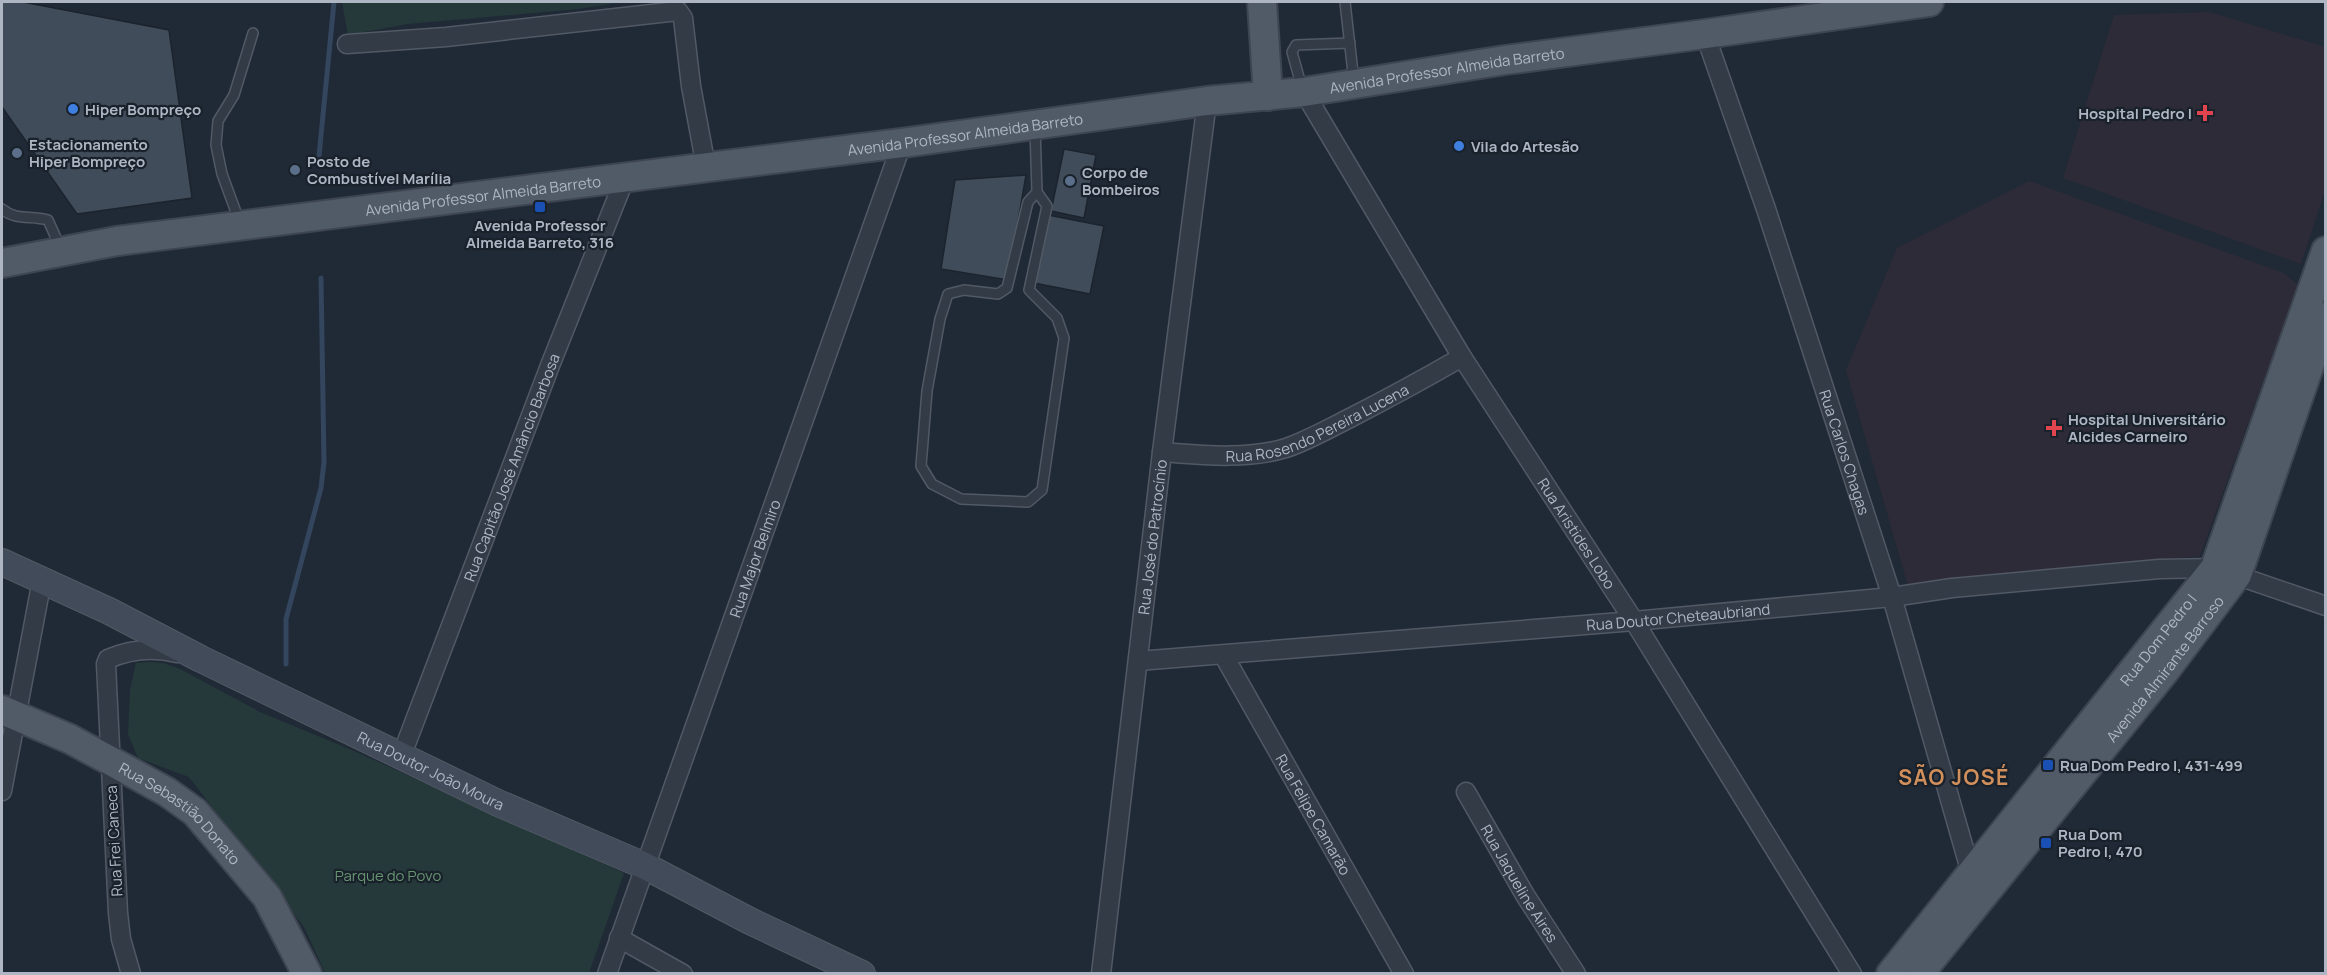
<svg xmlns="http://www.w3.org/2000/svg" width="2327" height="975" font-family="Manrope,sans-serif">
	<rect width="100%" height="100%" fill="#202a36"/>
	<g fill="#2d2b38">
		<polygon points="2210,12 2325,47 2325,190 2301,264 2063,178 2114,15"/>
		<polygon points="2029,181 2284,273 2298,285 2200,556 1908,586 1846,370 1897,248"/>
	</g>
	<g fill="#25393a">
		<polygon points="342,2 623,2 578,9 407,24 348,35"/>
		<polygon points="149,662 163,663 180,669 260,712 354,751 624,873 589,973 325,973 304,927 189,777 138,758 128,734 130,690 136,663"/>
	</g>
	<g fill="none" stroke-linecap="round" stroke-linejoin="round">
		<g stroke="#34455e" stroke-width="5">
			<polyline points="319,156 334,2"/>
			<polyline points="286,664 286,619 321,488 324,462 321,278"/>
		</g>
	</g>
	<g fill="#414c5b" stroke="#1b232e" stroke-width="1.5">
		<polygon points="2,2 23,2 169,30 192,198 77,214 2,107"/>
		<polygon points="1064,149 1096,155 1084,218 1051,211"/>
		<polygon points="1026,175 1008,280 941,269 955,180"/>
		<polygon points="1048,215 1104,226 1090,294 1034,283"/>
	</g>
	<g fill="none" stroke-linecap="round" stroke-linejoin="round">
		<g stroke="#515965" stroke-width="12">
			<g id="service">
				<polyline points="1345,2 1354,82"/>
				<polyline points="1302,88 1292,52 1296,45 1350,43"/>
				<polyline points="1035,128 1037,192 1047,206 1029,290 1057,318 1064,338 1042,490 1028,502 961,499 932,484 921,466 927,391 940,319 948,294 964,290 998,294 1007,288 1028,202 1037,192"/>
				<path d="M2,209C16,221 30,215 48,220L61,249"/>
				<polyline points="240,223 222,174 216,145 218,121 234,95 253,33"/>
			</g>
		</g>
		<g stroke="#515965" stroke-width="21">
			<g id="minor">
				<path id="s1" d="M1705,34L1766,209L1892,597L1971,873"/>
				<polyline points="347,44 446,37 678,11 683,18 691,86 706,167"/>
				<path id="s2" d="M1304,92L1462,357L1634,621L1852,974"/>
				<path id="s3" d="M1162,452C1201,455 1247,460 1286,448C1307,441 1328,429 1348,419C1387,399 1424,379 1462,357"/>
				<path id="s4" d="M1224,656L1404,974"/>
				<path id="s5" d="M1138,661L1634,621L1892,597L1952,588L2159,569L2215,568L2326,606"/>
				<path id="s6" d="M401,757L551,363L625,178"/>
				<polyline points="2,791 42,580"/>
				<path id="s7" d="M1466,792L1525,895L1576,974"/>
				<polyline points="619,938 683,974"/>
				<path d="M131,974L121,939L118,913L106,664L108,659C131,649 153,647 177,653"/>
				<path id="s8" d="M607,974L902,143"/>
				<path id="s9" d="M1101,974L1162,452L1207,101"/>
			</g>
		</g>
		<g stroke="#515965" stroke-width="28">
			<g id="secondary">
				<path id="s10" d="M2,562L109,611L201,659L498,803L645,866L750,921L862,974"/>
			</g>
		</g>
		<g stroke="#3d4551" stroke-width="32">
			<g id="primary">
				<polyline points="1262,2 1268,96"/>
				<path id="s11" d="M2,263L117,241L902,143L1207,101L1304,92L1505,60L1705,34L1929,2"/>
				<path id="s12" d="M2,710L70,739L109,760L167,792L195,812L267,897L307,974"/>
				<path id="s13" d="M1891,974L2215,568L2326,251"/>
				<path id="s14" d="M1919,974L2164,672L2237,575L2326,317"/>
			</g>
		</g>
		<use href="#service" stroke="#333b47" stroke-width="9"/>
		<use href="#minor" stroke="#333b47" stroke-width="18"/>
		<use href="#secondary" stroke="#424b5a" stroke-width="26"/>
		<use href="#primary" stroke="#515a67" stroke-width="28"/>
	</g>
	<g fill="#3f7fe0" stroke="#19212b" stroke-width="2">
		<circle cx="73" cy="109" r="6"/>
		<circle cx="1459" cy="146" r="6"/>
	</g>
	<g fill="#e0444e" stroke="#19212b" stroke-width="2">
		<path d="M2202 104h6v6h6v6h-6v6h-6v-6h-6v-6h6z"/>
		<path d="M2051 419h6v6h6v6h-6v6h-6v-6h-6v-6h6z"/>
	</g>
	<g fill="#5c6f8a" stroke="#19212b" stroke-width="2">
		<circle cx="17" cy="153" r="6"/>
		<circle cx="295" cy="170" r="6"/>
		<circle cx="1070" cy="181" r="6"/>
	</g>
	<g fill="#1a4fb4" stroke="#19212b" stroke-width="2">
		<rect x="534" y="201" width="12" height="12" rx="3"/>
		<rect x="2042" y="759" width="12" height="12" rx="3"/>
		<rect x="2040" y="837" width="12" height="12" rx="3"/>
	</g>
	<g text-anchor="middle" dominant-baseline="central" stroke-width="4.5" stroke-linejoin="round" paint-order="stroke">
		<g font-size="15" fill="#aeb6c4" stroke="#19212b">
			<text stroke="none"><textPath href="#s11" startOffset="1458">Avenida Professor Almeida Barreto</textPath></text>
			<text stroke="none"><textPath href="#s11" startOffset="972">Avenida Professor Almeida Barreto</textPath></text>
			<text stroke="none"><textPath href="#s11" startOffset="486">Avenida Professor Almeida Barreto</textPath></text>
			<text stroke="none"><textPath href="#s3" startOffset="162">Rua Rosendo Pereira Lucena</textPath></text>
			<text stroke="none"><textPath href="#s1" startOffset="441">Rua Carlos Chagas</textPath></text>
			<text stroke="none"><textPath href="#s6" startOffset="310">Rua Capitão José Amâncio Barbosa</textPath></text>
			<text stroke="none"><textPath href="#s2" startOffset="519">Rua Aristides Lobo</textPath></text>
			<text stroke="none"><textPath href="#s9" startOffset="440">Rua José do Patrocínio</textPath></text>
			<text stroke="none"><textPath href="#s8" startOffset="441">Rua Major Belmiro</textPath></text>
			<text stroke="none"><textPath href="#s5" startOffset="542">Rua Doutor Cheteaubriand</textPath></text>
			<text stroke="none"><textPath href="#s13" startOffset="428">Rua Dom Pedro I</textPath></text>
			<text stroke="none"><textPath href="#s14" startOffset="392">Avenida Almirante Barroso</textPath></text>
			<text stroke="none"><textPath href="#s10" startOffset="477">Rua Doutor João Moura</textPath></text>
			<text stroke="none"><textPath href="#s12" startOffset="208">Rua Sebastião Donato</textPath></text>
			<text stroke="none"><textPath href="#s4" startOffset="182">Rua Felipe Camarão</textPath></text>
			<text transform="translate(114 841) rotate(-93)">Rua Frei Caneca</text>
			<text stroke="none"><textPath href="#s7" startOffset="106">Rua Jaqueline Aires</textPath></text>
		</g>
		<g font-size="15" font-weight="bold" fill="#aeb6c4" stroke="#19212b" text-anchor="start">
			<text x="85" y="109">Hiper Bompreço</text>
			<text x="2192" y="113" text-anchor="end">Hospital Pedro I</text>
			<text x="29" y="144">Estacionamento<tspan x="29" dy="17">Hiper Bompreço</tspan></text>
			<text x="1471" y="146">Vila do Artesão</text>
			<text x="307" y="161">Posto de<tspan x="307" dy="17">Combustível Marília</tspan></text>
			<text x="1082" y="172">Corpo de<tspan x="1082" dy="17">Bombeiros</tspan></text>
			<text x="540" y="225" text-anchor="middle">Avenida Professor<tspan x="540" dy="17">Almeida Barreto, 316</tspan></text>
			<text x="2068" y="419">Hospital Universitário<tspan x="2068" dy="17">Alcides Carneiro</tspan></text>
			<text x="2060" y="765">Rua Dom Pedro I, 431-499</text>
			<text x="2058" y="834">Rua Dom<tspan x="2058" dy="17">Pedro I, 470</tspan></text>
		</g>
		<g font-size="15" fill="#669471" stroke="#19212b">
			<text x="388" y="875">Parque do Povo</text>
		</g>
		<g font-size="21" font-weight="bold" letter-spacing="1.5" fill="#d18f5c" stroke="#19212b">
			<text x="1954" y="777">SÃO JOSÉ</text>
		</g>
	</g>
	<rect width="2327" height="975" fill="none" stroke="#aeb6c4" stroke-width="6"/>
</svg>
